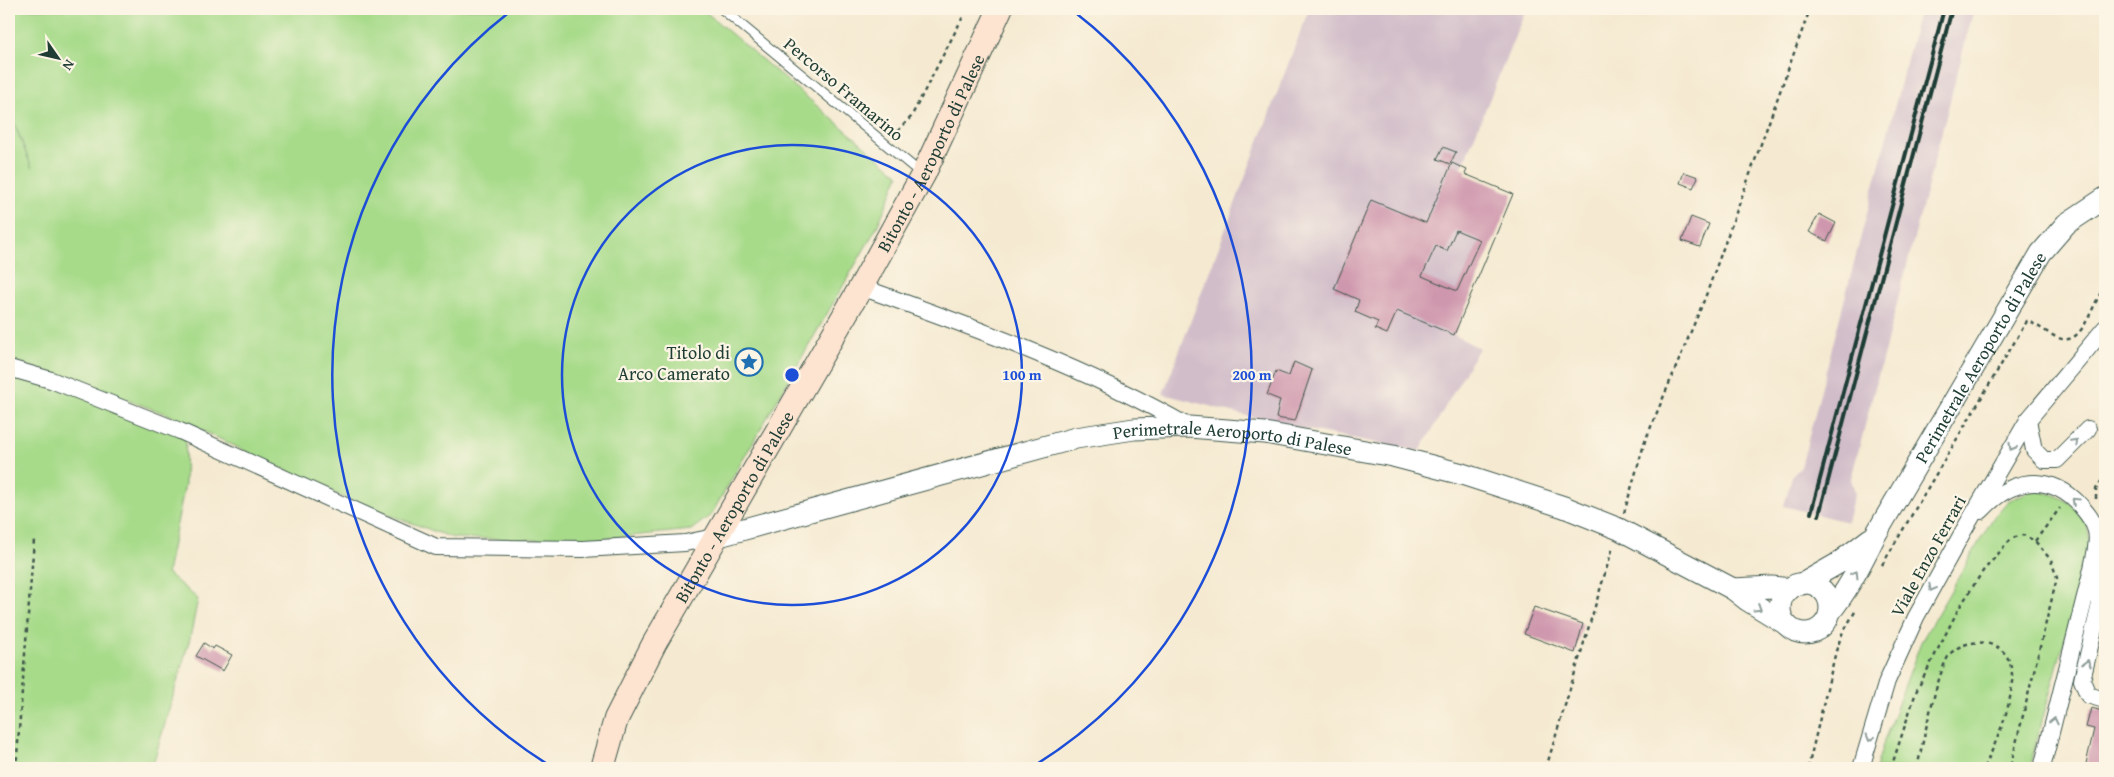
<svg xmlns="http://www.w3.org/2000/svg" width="2114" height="777" font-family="'Gentium Book Plus',serif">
	<rect width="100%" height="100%" fill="#fcf5e5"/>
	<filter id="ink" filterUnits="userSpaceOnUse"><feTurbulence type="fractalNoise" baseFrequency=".02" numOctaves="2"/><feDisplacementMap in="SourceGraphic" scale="10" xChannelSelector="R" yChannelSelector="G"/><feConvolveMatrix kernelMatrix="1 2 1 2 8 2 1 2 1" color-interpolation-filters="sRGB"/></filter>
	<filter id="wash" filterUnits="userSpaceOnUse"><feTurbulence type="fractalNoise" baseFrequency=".0096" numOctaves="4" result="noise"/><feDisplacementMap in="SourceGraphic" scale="20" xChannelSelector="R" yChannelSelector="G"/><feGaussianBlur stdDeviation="1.12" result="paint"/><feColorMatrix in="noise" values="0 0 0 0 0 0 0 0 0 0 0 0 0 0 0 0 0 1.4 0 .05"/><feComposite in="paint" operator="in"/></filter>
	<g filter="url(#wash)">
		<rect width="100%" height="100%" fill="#f5ead1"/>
		<g fill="#d1bdc9">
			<polygon points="1309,9 1526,9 1460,172 1513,194 1454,335 1479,348 1420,451 1282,425 1163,394"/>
			<polygon points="1920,9 1974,9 1851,479 1855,492 1847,522 1784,506 1792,476 1801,467"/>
		</g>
		<g fill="#a7db8a" stroke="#638c5f">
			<polygon points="9,9 702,9 899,175 877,227 711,515 691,530 582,541 453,538 353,502 167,414 9,359 9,111 32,168 9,109"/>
			<polygon points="9,364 186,428 185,484 167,573 198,599 190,638 152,768 9,768"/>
			<path d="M2030,491C2055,491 2078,503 2087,527C2091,537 2088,548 2087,559L2029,768H1876L1884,741L1921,642L1993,518L2008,501Z"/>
		</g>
		<g id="blocks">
			<g fill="#cf97ad" fill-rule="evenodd">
				<polygon points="1443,147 1456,152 1450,164 1437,159"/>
				<path d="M1452,163L1467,170L1465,174L1513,194L1454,335L1397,311L1387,334L1375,329L1378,322L1355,312L1359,300L1334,289L1371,200L1426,223ZM1456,230L1480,240L1457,291L1422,276L1436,246L1447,251Z"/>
				<polygon points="1684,172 1698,177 1693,188 1680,183"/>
				<polygon points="1819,214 1836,223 1827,241 1809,232"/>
				<polygon points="1691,217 1709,224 1700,247 1682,241"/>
				<polygon points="1294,362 1312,370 1295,421 1276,418 1280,400 1267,395 1276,371 1289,376"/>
				<polygon points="1534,607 1583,624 1575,653 1524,634"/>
				<polygon points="204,643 213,649 215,646 232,655 223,671 196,656"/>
				<polygon points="2091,708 2099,710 2105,708 2105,768 2085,768 2094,729 2086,727"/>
			</g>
		</g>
	</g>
	<g filter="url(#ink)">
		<use href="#blocks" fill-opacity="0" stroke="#3f574c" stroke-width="1"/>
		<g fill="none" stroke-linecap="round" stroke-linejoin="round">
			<g stroke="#3f574c" stroke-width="11">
				<polyline id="service" points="722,9 923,175"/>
			</g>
			<g stroke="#3f574c" stroke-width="18">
				<g id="minor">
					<path d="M861,287C973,327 1087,368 1189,427"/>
					<polyline points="9,368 51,380 180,431 436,547 583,549 685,543 719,536"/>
					<polyline points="2028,420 2034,450 2044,460 2057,460 2088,429"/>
					<path d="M1981,511C2010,479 2048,471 2080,505C2086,512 2094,521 2096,531C2099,543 2094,556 2092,569L2042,768"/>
					<polyline points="2100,562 2100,604 2082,680 2088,695 2101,699"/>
					<polyline points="1861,768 1887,681 1916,617 1964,530 2028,420 2105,328"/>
				</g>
			</g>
			<g stroke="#3f574c" stroke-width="23">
				<g id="tertiary">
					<path id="s1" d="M719,536L1076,438L1134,429L1189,427L1265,433L1393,456L1462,474L1564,507L1619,529L1733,589L1747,600L1786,624"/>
					<circle cx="1805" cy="608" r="25"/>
					<polyline points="1802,584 1837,564 1870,539"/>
					<polyline points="1733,589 1772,587 1790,589"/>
					<path id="s2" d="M1830,612C1849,589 1862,561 1876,534L2041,253L2066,224L2105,198"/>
				</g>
			</g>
			<g stroke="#3f574c" stroke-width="26">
				<g id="secondary">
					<path id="s3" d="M602,768L616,719L654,644L861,287L923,175L1000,9"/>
				</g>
			</g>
			<g stroke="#3f574c" stroke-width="2.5" stroke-dasharray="4 4" stroke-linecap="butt">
				<polyline points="892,133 894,135 911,117 967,9"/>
				<polyline points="2096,499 2096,489 2105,476"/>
				<polyline points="1624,513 1645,441 1705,298 1810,9"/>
				<polyline points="2035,541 2060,508"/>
				<path d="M1882,565L2027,321C2039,325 2050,336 2062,339C2085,344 2093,298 2105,288"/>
				<polyline points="16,768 34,540"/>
				<polyline points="1546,768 1613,547"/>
				<polyline points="1808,768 1836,651 1842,634 1856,610"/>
				<polyline points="1891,768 1916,692 1959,608 1983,571 2012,538 2023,535 2035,541 2051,560 2057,578 2010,768"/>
				<path d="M1917,768C1922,747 1938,668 1950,654C1958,645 1973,641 1985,643C2039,652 1998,738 1984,768"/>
			</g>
			<use href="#service" stroke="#fff" stroke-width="9"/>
			<use href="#minor" stroke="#fff" stroke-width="16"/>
			<use href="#tertiary" stroke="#fff" stroke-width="21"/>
			<use href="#secondary" stroke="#fde4d0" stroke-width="24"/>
			<g stroke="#1f3d34" stroke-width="4">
				<polyline points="1811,513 1944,9"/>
				<polyline points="1819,515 1952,9"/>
			</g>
		</g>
		<defs><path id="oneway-chevron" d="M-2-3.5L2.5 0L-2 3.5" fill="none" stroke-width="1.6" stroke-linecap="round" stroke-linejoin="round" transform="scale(1.25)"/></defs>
		<g stroke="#8f9e9a">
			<use href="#oneway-chevron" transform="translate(2075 442) rotate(-46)"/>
			<use href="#oneway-chevron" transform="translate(2012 447) rotate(120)"/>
			<use href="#oneway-chevron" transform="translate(2075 501) rotate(-137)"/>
			<use href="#oneway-chevron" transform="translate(1855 574) rotate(-59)"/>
			<use href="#oneway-chevron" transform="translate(1932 588) rotate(119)"/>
			<use href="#oneway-chevron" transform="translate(1758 608) rotate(32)"/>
			<use href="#oneway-chevron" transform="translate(2087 663) rotate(-76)"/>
			<use href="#oneway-chevron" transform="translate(2054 721) rotate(-77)"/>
			<use href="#oneway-chevron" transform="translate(1870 738) rotate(107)"/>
		</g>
	</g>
	<g fill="none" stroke="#1d4ed8" stroke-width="2.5">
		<circle cx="792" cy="375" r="230"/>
		<path d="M552 767A460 460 0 0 1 512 10M1072 10A460 460 0 0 1 1032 767"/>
	</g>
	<defs>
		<g id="sight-ring" transform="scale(1.4375)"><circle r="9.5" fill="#fcf5e5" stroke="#1f6fb2" stroke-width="1.5"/><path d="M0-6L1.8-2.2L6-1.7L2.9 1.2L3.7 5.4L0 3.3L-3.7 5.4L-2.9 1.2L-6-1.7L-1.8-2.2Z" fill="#1f6fb2"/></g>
	</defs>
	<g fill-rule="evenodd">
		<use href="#sight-ring" x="749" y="362"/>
	</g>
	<g text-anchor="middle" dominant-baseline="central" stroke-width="4.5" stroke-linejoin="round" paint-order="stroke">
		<g font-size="18" fill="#1f3d34" stroke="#fcf5e5">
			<text transform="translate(844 89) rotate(40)">Percorso Framarino</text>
			<text stroke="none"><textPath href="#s3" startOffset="699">Bitonto - Aeroporto di Palese</textPath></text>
			<text stroke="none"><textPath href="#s2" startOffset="296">Perimetrale Aeroporto di Palese</textPath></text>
			<text stroke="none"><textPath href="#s1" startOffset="528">Perimetrale Aeroporto di Palese</textPath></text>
			<text stroke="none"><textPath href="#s3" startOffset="294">Bitonto - Aeroporto di Palese</textPath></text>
			<text transform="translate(1928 556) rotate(-61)">Viale Enzo Ferrari</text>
		</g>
		<g font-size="18" fill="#1f3d34" stroke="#fcf5e5" text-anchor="end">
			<text x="730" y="352">Titolo di<tspan x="730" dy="21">Arco Camerato</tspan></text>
		</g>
	</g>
	<circle cx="792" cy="375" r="8" fill="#1d4ed8" stroke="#fcf5e5" stroke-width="2.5"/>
	<g font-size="15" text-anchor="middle" font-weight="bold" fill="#1d4ed8" stroke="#fcf5e5" stroke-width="4.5" stroke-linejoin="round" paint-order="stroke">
		<text x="1022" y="380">100 m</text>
		<text x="1252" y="380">200 m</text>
	</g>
	<rect width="2114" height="777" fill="none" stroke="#fcf5e5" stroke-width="30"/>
	<g transform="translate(58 58) rotate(124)" stroke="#fcf5e5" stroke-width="4" paint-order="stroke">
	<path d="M0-4L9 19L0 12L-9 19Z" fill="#1f3d34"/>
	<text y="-8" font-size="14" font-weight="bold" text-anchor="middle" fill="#1f3d34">N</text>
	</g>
</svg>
